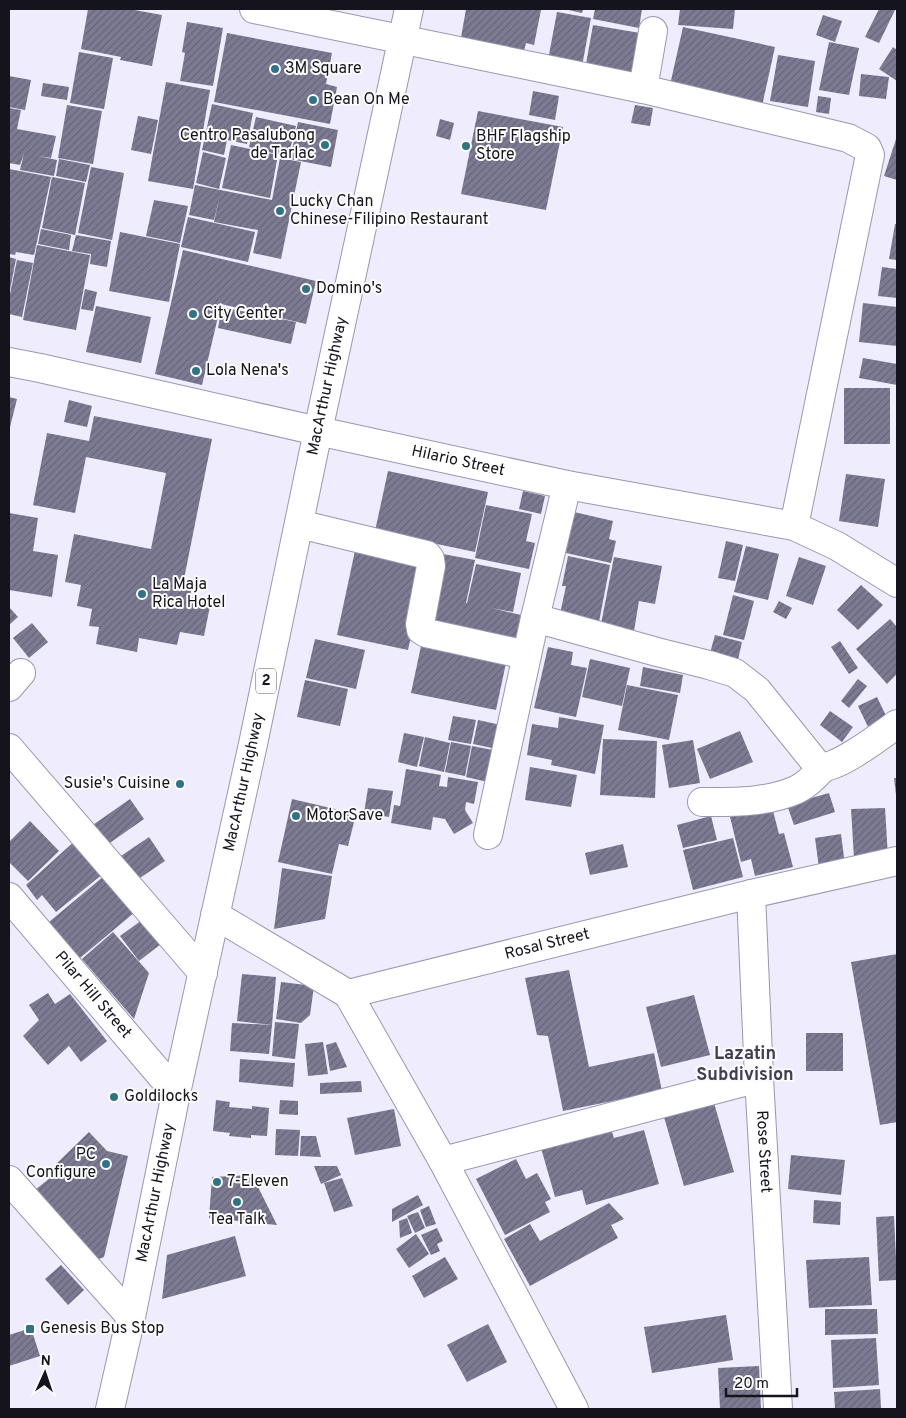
<svg xmlns="http://www.w3.org/2000/svg" width="906" height="1418" font-family="Overpass,sans-serif">
	<defs>
		<pattern id="building-hatch" width="6" height="6" patternUnits="userSpaceOnUse" patternTransform="scale(1.25)"><rect width="6" height="6" fill="#7d7b93"/><path d="M-1 1l2-2M0 6l6-6M5 7l2-2" fill="none" stroke="#656477"/></pattern>
	</defs>
	<rect width="100%" height="100%" fill="#eeecfd"/>
	<g fill="url(#building-hatch)">
		<polygon points="88,9 129,9 162,15 152,66 120,60 121,57 81,49"/>
		<polygon points="466,9 541,10 534,45 526,43 523,55 460,43"/>
		<polygon points="564,9 583,9 582,13"/>
		<polygon points="595,9 642,9 639,28 593,19"/>
		<polygon points="680,9 735,9 733,29 678,25"/>
		<polygon points="879,9 895,10 879,43 865,37"/>
		<polygon points="557,12 591,18 582,66 548,60"/>
		<polygon points="823,15 842,21 835,42 816,35"/>
		<polygon points="187,22 223,28 213,86 180,81 185,53 182,52"/>
		<polygon points="593,25 640,33 633,73 586,64"/>
		<polygon points="683,27 775,47 762,106 670,85"/>
		<polygon points="227,33 332,53 326,84 337,87 330,124 214,102"/>
		<polygon points="829,42 859,48 849,95 819,90"/>
		<polygon points="893,47 897,50 897,81 879,69"/>
		<polygon points="79,52 113,58 104,109 70,103"/>
		<polygon points="778,55 815,61 808,107 770,101"/>
		<polygon points="861,74 889,77 886,99 859,96"/>
		<polygon points="9,76 31,80 25,110 9,107"/>
		<polygon points="166,82 210,90 193,189 148,181"/>
		<polygon points="43,83 69,87 67,100 41,96"/>
		<polygon points="533,91 559,96 555,120 529,115"/>
		<polygon points="818,96 831,98 829,114 816,112"/>
		<polygon points="212,104 253,113 247,144 227,140 224,155 202,150"/>
		<polygon points="67,105 102,111 93,164 58,158"/>
		<polygon points="635,105 653,108 650,126 631,123"/>
		<polygon points="9,108 21,110 17,129 56,136 51,158 38,156 57,160 54,176 20,170 24,153 20,165 9,163"/>
		<polygon points="478,111 563,127 546,210 461,194"/>
		<polygon points="138,116 158,120 151,154 131,150"/>
		<polygon points="256,117 296,126 288,157 249,147"/>
		<polygon points="440,119 454,123 450,140 436,136"/>
		<polygon points="298,122 338,130 331,167 290,159"/>
		<polygon points="897,136 897,180 884,176"/>
		<polygon points="231,145 278,155 270,198 222,188"/>
		<polygon points="203,152 226,158 219,189 196,183"/>
		<polygon points="280,158 301,162 281,259 253,253 258,230 214,222 220,195 214,220 189,215 195,185 272,200"/>
		<polygon points="59,159 90,165 86,182 56,176"/>
		<polygon points="91,167 124,173 112,240 78,233"/>
		<polygon points="9,169 51,177 34,255 16,252 15,255 9,254"/>
		<polygon points="52,177 85,183 75,235 42,228"/>
		<polygon points="154,200 188,206 180,243 146,236"/>
		<polygon points="188,217 255,232 248,262 181,247"/>
		<polygon points="895,224 897,224 897,260 889,259"/>
		<polygon points="41,229 71,235 69,250 38,244"/>
		<polygon points="120,232 180,244 169,302 109,291"/>
		<polygon points="76,235 111,241 107,267 90,264 91,254 72,251"/>
		<polygon points="37,245 90,255 76,330 23,320"/>
		<polygon points="183,250 316,281 306,324 221,304 202,385 155,374"/>
		<polygon points="9,257 16,259 10,290 9,290"/>
		<polygon points="17,260 33,263 22,317 9,314 9,299"/>
		<polygon points="882,267 897,269 897,298 878,296"/>
		<polygon points="85,289 97,292 93,311 81,309"/>
		<polygon points="863,303 897,307 897,346 859,342"/>
		<polygon points="96,306 151,317 141,363 86,352"/>
		<polygon points="222,307 296,322 291,344 218,328"/>
		<polygon points="863,358 897,364 897,385 859,378"/>
		<rect x="844" y="388" width="46" height="56"/>
		<polygon points="9,397 17,399 9,431"/>
		<polygon points="69,400 92,406 87,427 64,422"/>
		<polygon points="94,416 212,439 184,579 193,581 190,597 211,601 204,636 180,632 177,645 139,638 137,652 96,644 99,627 89,626 92,609 77,606 81,585 65,582 74,534 151,549 166,473 86,457 75,513 33,505 47,433 89,441"/>
		<polygon points="388,471 488,492 475,552 375,531"/>
		<polygon points="846,474 885,479 878,527 839,521"/>
		<polygon points="523,491 545,496 541,514 519,509"/>
		<polygon points="486,505 532,514 526,541 535,543 529,569 475,558"/>
		<polygon points="574,512 613,521 609,539 616,541 611,563 566,553"/>
		<polygon points="9,513 38,518 33,551 58,555 52,597 9,590"/>
		<polygon points="726,541 743,545 735,581 718,578"/>
		<polygon points="356,546 427,562 408,650 337,635"/>
		<polygon points="746,546 779,554 768,600 734,592"/>
		<polygon points="443,554 475,560 466,603 467,603 476,564 521,573 513,612 491,608 521,615 515,643 428,625"/>
		<polygon points="568,556 610,565 599,622 560,614 566,586 562,586"/>
		<polygon points="614,557 662,566 655,604 639,601 634,631 601,624"/>
		<polygon points="799,557 826,566 813,605 786,596"/>
		<polygon points="861,585 883,605 858,630 837,610"/>
		<polygon points="733,595 754,601 744,640 723,635"/>
		<polygon points="779,601 792,608 786,619 773,612"/>
		<polygon points="9,607 18,617 9,625"/>
		<polygon points="890,619 897,627 897,674 887,684 856,649"/>
		<polygon points="32,623 48,642 29,658 13,638"/>
		<polygon points="715,635 742,642 738,660 710,653"/>
		<polygon points="315,639 365,650 356,689 306,678"/>
		<polygon points="840,641 858,668 849,674 831,647"/>
		<polygon points="421,646 506,663 496,710 411,693"/>
		<polygon points="548,647 573,652 571,665 587,668 576,717 534,708"/>
		<polygon points="590,659 630,668 622,706 582,697"/>
		<polygon points="643,667 683,675 680,693 640,686"/>
		<polygon points="858,679 867,686 849,708 841,701"/>
		<polygon points="305,680 348,689 340,726 297,717"/>
		<polygon points="627,685 678,695 669,740 618,730"/>
		<polygon points="877,697 889,722 870,731 858,706"/>
		<polygon points="830,711 853,727 842,742 820,725"/>
		<polygon points="453,716 476,720 471,744 448,740"/>
		<polygon points="559,717 604,725 595,774 551,765 552,760 527,755 532,724 558,728"/>
		<polygon points="478,720 501,725 497,749 473,744"/>
		<polygon points="740,731 753,762 710,779 697,749"/>
		<polygon points="404,733 424,737 417,767 398,762"/>
		<polygon points="425,737 450,743 444,772 419,766"/>
		<polygon points="603,739 657,741 655,798 600,795"/>
		<polygon points="693,740 700,783 669,788 662,745"/>
		<polygon points="451,742 471,746 465,776 445,772"/>
		<polygon points="472,746 498,751 492,783 466,777"/>
		<polygon points="530,767 577,775 571,807 525,800"/>
		<polygon points="406,769 441,775 439,786 447,787 448,777 478,782 474,804 466,802 465,810 473,823 454,834 445,819 433,817 431,830 391,823 394,805 400,806"/>
		<polygon points="894,778 897,778 897,795 896,795"/>
		<polygon points="368,788 393,791 389,817 364,813"/>
		<polygon points="829,793 835,812 794,825 787,805"/>
		<polygon points="130,799 144,819 104,847 90,827"/>
		<polygon points="292,799 356,814 348,846 339,844 332,874 278,862"/>
		<polygon points="772,807 779,834 784,833 793,867 755,876 751,859 741,862 730,817"/>
		<polygon points="885,808 888,857 854,858 851,809"/>
		<polygon points="711,816 717,840 683,848 677,825"/>
		<polygon points="30,821 59,851 28,881 9,862 9,842"/>
		<polygon points="841,834 845,865 819,868 815,838"/>
		<polygon points="149,837 165,861 131,884 115,860"/>
		<polygon points="733,838 743,877 693,890 683,850"/>
		<polygon points="77,839 104,873 56,912 42,895 37,900 26,885"/>
		<polygon points="623,844 628,867 590,875 585,853"/>
		<polygon points="282,868 332,876 325,919 274,929"/>
		<polygon points="104,876 135,912 80,958 49,922"/>
		<polygon points="142,920 161,944 139,961 120,936"/>
		<polygon points="113,932 149,973 134,1019 82,959"/>
		<polygon points="897,954 897,1122 880,1125 851,962"/>
		<polygon points="569,970 589,1067 654,1053 662,1091 563,1111 548,1036 537,1035 525,978"/>
		<polygon points="242,974 276,977 272,1025 237,1021"/>
		<polygon points="281,982 314,986 310,1015 301,1023 276,1019"/>
		<polygon points="48,993 55,1004 70,994 107,1041 81,1062 69,1046 48,1065 23,1036 39,1020 29,1005"/>
		<polygon points="694,995 710,1055 661,1067 646,1007"/>
		<polygon points="275,1022 299,1024 295,1059 272,1056"/>
		<polygon points="232,1023 272,1025 269,1054 230,1051"/>
		<rect x="806" y="1033" width="37" height="38"/>
		<polygon points="323,1042 328,1074 308,1076 305,1044"/>
		<polygon points="336,1042 347,1067 330,1071 326,1045"/>
		<polygon points="240,1059 295,1063 293,1087 239,1082"/>
		<polygon points="361,1081 362,1092 320,1094 320,1083"/>
		<polygon points="216,1100 230,1102 229,1107 252,1109 252,1106 269,1108 267,1136 251,1135 251,1138 229,1136 230,1133 213,1131"/>
		<polygon points="280,1100 298,1101 298,1115 279,1114"/>
		<polygon points="714,1103 734,1172 684,1186 664,1117"/>
		<polygon points="394,1109 401,1146 355,1155 347,1118"/>
		<polygon points="276,1129 300,1130 298,1156 275,1155"/>
		<polygon points="611,1129 614,1138 644,1130 659,1184 586,1205 582,1190 555,1197 541,1148"/>
		<polygon points="89,1132 107,1151 128,1156 104,1257 96,1260 35,1190 55,1174 51,1169"/>
		<polygon points="301,1136 316,1136 321,1157 300,1156"/>
		<polygon points="791,1155 845,1160 841,1195 788,1189"/>
		<polygon points="516,1159 526,1179 537,1173 551,1199 545,1202 550,1212 505,1235 476,1179"/>
		<polygon points="314,1166 337,1166 341,1175 321,1184"/>
		<polygon points="252,1175 277,1225 209,1218 212,1177"/>
		<polygon points="342,1178 353,1206 334,1212 324,1183"/>
		<polygon points="418,1195 423,1205 392,1222 392,1209"/>
		<polygon points="814,1200 841,1202 840,1225 813,1223"/>
		<polygon points="609,1203 624,1219 611,1225 618,1238 530,1286 504,1239 530,1224 540,1241"/>
		<polygon points="429,1206 436,1224 426,1227 420,1210"/>
		<polygon points="418,1212 425,1228 415,1233 407,1216"/>
		<polygon points="894,1216 897,1280 879,1281 876,1217"/>
		<polygon points="407,1218 412,1233 400,1238 399,1221"/>
		<polygon points="437,1228 443,1241 437,1244 440,1251 431,1255 421,1235"/>
		<polygon points="416,1234 429,1254 409,1268 396,1249"/>
		<polygon points="235,1236 246,1276 162,1299 167,1255"/>
		<polygon points="445,1257 458,1279 424,1298 412,1276"/>
		<polygon points="869,1257 872,1305 809,1308 806,1260"/>
		<polygon points="61,1265 84,1290 68,1305 45,1279"/>
		<polygon points="825,1309 877,1309 878,1334 825,1335"/>
		<polygon points="726,1315 733,1360 652,1373 644,1327"/>
		<polygon points="488,1324 507,1362 467,1382 447,1345"/>
		<polygon points="31,1328 40,1356 9,1366 9,1335"/>
		<polygon points="876,1338 879,1385 833,1388 831,1340"/>
		<polygon points="759,1366 761,1409 720,1409 718,1368"/>
		<polygon points="880,1389 881,1409 835,1409 834,1392"/>
	</g>
	<g fill="none" stroke-linecap="round" stroke-linejoin="round">
		<g stroke="#9a97b0" stroke-width="30">
			<g id="minor">
				<polyline points="254,9 643,89 848,138 867,148 870,155 794,526"/>
				<polyline points="643,89 653,31"/>
				<path id="s1" d="M9,362L40,368L318,431L567,485L794,526L837,546L897,583"/>
				<polyline points="299,524 427,555 430,559 431,566 420,624 421,630 426,633 527,655"/>
				<path d="M535,618L657,652L709,665L735,673L757,690L819,767C835,771 883,734 897,724"/>
				<polyline points="9,687 21,673"/>
				<polyline points="9,748 203,973"/>
				<path d="M702,802C733,802 766,803 796,790C807,785 815,776 823,768"/>
				<polyline points="488,835 535,618 567,485"/>
				<path id="s2" d="M751,894L759,1078L778,1409"/>
				<path id="s3" d="M9,897L176,1093"/>
				<path id="s4" d="M215,915L348,994L751,894L897,861"/>
				<polyline points="348,994 443,1161 574,1409"/>
				<polyline points="443,1161 759,1078"/>
				<polyline points="9,1180 131,1317"/>
			</g>
		</g>
		<g stroke="#9a97b0" stroke-width="30">
			<g id="highway">
				<path id="s5" d="M110,1409L131,1317L176,1093L253,744L318,431L409,9"/>
			</g>
		</g>
		<use href="#minor" stroke="#fff" stroke-width="28"/>
		<use href="#highway" stroke="#fff" stroke-width="28"/>
	</g>
	<g fill="#307384" stroke="#fbfbfb" stroke-width="2">
		<circle cx="275" cy="69" r="5"/>
		<circle cx="313" cy="100" r="5"/>
		<circle cx="325" cy="145" r="5"/>
		<circle cx="466" cy="146" r="5"/>
		<circle cx="280" cy="211" r="5"/>
		<circle cx="306" cy="289" r="5"/>
		<circle cx="193" cy="314" r="5"/>
		<circle cx="196" cy="371" r="5"/>
		<circle cx="142" cy="594" r="5"/>
		<circle cx="180" cy="784" r="5"/>
		<circle cx="296" cy="816" r="5"/>
		<circle cx="114" cy="1097" r="5"/>
		<circle cx="106" cy="1164" r="5"/>
		<circle cx="217" cy="1182" r="5"/>
		<circle cx="237" cy="1202" r="5"/>
		<rect x="25" y="1324" width="10" height="10" rx="2.5"/>
	</g>
	<g text-anchor="middle" dominant-baseline="central" stroke-width="4" stroke-linejoin="round" paint-order="stroke">
		<rect fill="#fbfbfb" stroke="#5a5960" stroke-width="1" x="256" y="668.5" width="20" height="25" rx="4"/>
		<g font-size="15" font-weight="bold" fill="#15141d">
			<text x="266" y="681">2</text>
		</g>
		<g font-size="16" fill="#15141d" stroke="#fbfbfb" text-anchor="start">
			<text x="285" y="69">3M Square</text>
			<text x="323" y="100">Bean On Me</text>
			<text x="315" y="136" text-anchor="end">Centro Pasalubong<tspan x="315" dy="18">de Tarlac</tspan></text>
			<text x="476" y="137">BHF Flagship<tspan x="476" dy="18">Store</tspan></text>
			<text x="290" y="202">Lucky Chan<tspan x="290" dy="18">Chinese-Filipino Restaurant</tspan></text>
			<text x="316" y="289">Domino's</text>
			<text x="203" y="314">City Center</text>
			<text x="206" y="371">Lola Nena's</text>
			<text x="152" y="585">La Maja<tspan x="152" dy="18">Rica Hotel</tspan></text>
			<text x="170" y="784" text-anchor="end">Susie's Cuisine</text>
			<text x="306" y="816">MotorSave</text>
			<text x="124" y="1097">Goldilocks</text>
			<text x="96" y="1155" text-anchor="end">PC<tspan x="96" dy="18">Configure</tspan></text>
			<text x="227" y="1182">7-Eleven</text>
			<text x="237" y="1220" text-anchor="middle">Tea Talk</text>
			<text x="40" y="1329">Genesis Bus Stop</text>
		</g>
		<g font-size="16" fill="#15141d" stroke="#fbfbfb">
			<text stroke="none"><textPath href="#s5" startOffset="1046">MacArthur Highway</textPath></text>
			<text stroke="none"><textPath href="#s1" startOffset="460">Hilario Street</textPath></text>
			<text stroke="none"><textPath href="#s5" startOffset="641">MacArthur Highway</textPath></text>
			<text stroke="none"><textPath href="#s4" startOffset="360">Rosal Street</textPath></text>
			<text stroke="none"><textPath href="#s3" startOffset="129">Pilar Hill Street</textPath></text>
			<text stroke="none"><textPath href="#s2" startOffset="258">Rose Street</textPath></text>
			<text stroke="none"><textPath href="#s5" startOffset="221">MacArthur Highway</textPath></text>
		</g>
		<g font-size="18" font-weight="bold" fill="#413e54" stroke="#fbfbfb">
			<text x="745" y="1054">Lazatin<tspan x="745" dy="21">Subdivision</tspan></text>
		</g>
	</g>
	<rect width="906" height="1418" fill="none" stroke="#15141d" stroke-width="20"/>
	<g transform="translate(45 1373) rotate(3)" stroke="#fbfbfb" stroke-width="4" paint-order="stroke">
	<path d="M0-4L9 19L0 12L-9 19Z" fill="#15141d"/>
	<text y="-8" font-size="14" font-weight="bold" text-anchor="middle" fill="#15141d">N</text>
	</g>
	<path d="M726 1388v8h71v-8" fill="none" stroke="#15141d" stroke-width="2.5"/>
	<text x="734" y="1388" font-size="15" fill="#15141d" stroke="#fbfbfb" stroke-width="4" paint-order="stroke">20 m</text>
</svg>
